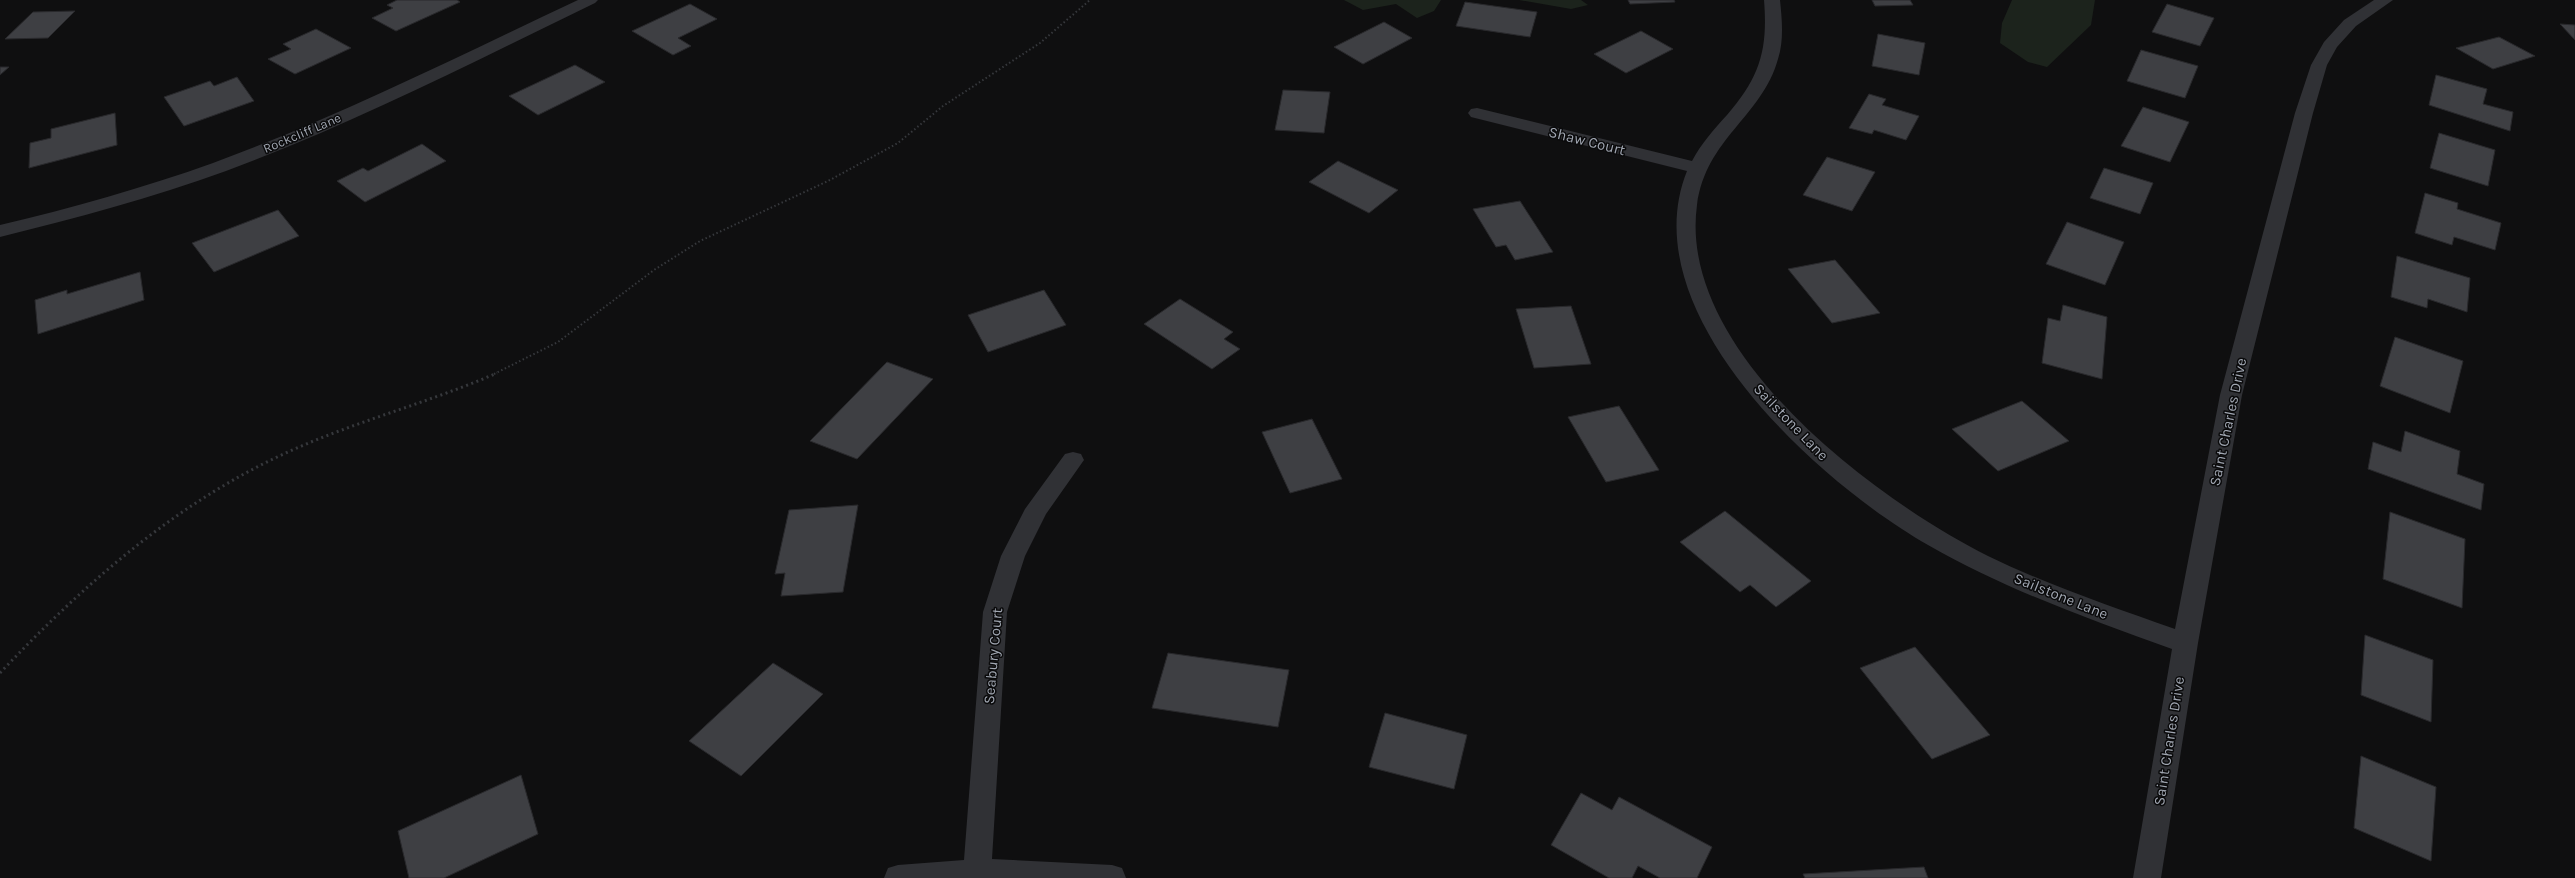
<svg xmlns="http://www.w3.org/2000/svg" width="2575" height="878" font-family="Karla,sans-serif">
	<rect width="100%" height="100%" fill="#0f0f10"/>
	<g fill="#1c231c">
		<polygon points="1344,0 1441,0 1434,11 1417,18 1396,4 1363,10"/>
		<polygon points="1519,0 1581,0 1588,5 1571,9"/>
		<polygon points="2012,0 2095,0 2091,25 2047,67 2028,62 2000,43 2002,23"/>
	</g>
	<g fill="#3e3f43" stroke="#29292c">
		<polygon points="397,0 457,0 460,2 396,31 372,18 393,8 387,5"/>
		<polygon points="1628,0 1674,0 1675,2 1630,4"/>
		<polygon points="1872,0 1910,0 1913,5 1875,6"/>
		<polygon points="1465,2 1537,12 1530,37 1456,26"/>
		<polygon points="690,4 717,19 678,38 691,46 673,55 632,31"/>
		<polygon points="2167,4 2214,18 2200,46 2152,32"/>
		<polygon points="75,11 48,38 5,39 33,12"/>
		<polygon points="1384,22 1412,38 1363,64 1334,47"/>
		<polygon points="2560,24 2575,25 2575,40"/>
		<polygon points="316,29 351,48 295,74 268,59 291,49 283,44"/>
		<polygon points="1641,31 1673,49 1626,73 1594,54"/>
		<polygon points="1878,34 1925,43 1919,75 1872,66"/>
		<polygon points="2499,37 2535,56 2493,69 2456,48"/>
		<polygon points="2141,50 2198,66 2185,98 2127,81"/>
		<polygon points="575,65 605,82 538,115 509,96"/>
		<polygon points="0,67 9,67 0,75"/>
		<polygon points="2436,75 2487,89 2483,104 2513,112 2510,131 2429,105"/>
		<polygon points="237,77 254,101 184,126 164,97 210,81 214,86"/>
		<polygon points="1283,90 1330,92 1324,133 1275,130"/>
		<polygon points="1869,94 1886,99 1882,105 1919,116 1906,140 1874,130 1872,134 1849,128"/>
		<polygon points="2143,107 2189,122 2170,162 2121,146"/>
		<polygon points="115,113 117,145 29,168 30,143 51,138 51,129"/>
		<polygon points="2439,133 2495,150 2488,186 2430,168"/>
		<polygon points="422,144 446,161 365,202 337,181 363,168 368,171"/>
		<polygon points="1827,157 1875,172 1852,211 1803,195"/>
		<polygon points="1338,161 1398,190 1369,213 1309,182"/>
		<polygon points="2104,168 2153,183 2140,214 2090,198"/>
		<polygon points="2425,193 2458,203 2457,209 2501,223 2495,250 2454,237 2452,245 2415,233"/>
		<polygon points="1520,201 1553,252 1515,260 1506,245 1496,247 1473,209"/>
		<polygon points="278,210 299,236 214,272 192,243"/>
		<polygon points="2067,222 2124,242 2105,285 2046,264"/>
		<polygon points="2397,256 2470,278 2467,312 2428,299 2427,308 2391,297"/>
		<polygon points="1835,260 1880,313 1832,323 1788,269"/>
		<polygon points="140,272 144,300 38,334 35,300 67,290 67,294"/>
		<polygon points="1044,290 1066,325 988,352 968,315"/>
		<polygon points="1180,299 1233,332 1224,339 1240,349 1212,369 1144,324"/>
		<polygon points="2063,305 2107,317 2102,379 2042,363 2048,318 2060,321"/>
		<polygon points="1571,306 1591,364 1534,368 1516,309"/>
		<polygon points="2395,337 2463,361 2450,413 2380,386"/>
		<polygon points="887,362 933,379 857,459 810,441"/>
		<polygon points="2022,401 2069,441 1998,471 1952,429"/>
		<polygon points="1619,406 1659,470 1606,482 1568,417"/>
		<polygon points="1312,419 1342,479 1290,493 1262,432"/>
		<polygon points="2405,431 2460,451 2457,474 2484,484 2481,510 2368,469 2373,442 2401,452"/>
		<polygon points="858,505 843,592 781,596 785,573 775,574 789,510"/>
		<polygon points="1725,511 1811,581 1776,607 1750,585 1740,592 1680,542"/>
		<polygon points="2390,512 2465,539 2462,608 2383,579"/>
		<polygon points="2365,635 2433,660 2431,722 2361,695"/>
		<polygon points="1915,647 1990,735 1932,759 1860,668"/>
		<polygon points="1168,653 1289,670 1278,727 1152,708"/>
		<polygon points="773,663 823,694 741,776 689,741"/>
		<polygon points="1385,713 1467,735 1454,789 1369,767"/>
		<polygon points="2361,756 2436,787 2431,861 2354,828"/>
		<polygon points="521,775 538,834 444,878 409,878 398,831"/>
		<polygon points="1581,793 1612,810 1619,797 1712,847 1697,878 1660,878 1638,866 1632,878 1609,878 1551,845"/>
		<polygon points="1924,867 1928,878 1805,878 1803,874"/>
	</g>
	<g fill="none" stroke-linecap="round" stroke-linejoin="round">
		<polyline stroke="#36383c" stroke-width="2" stroke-dasharray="1.5 2.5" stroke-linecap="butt" points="494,374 558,342 654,270 700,241 828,181 898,143 943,106 1040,43 1090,0"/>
		<path stroke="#36383c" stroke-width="3" stroke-dasharray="2 3.5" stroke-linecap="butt" d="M0,673C83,585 177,502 288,452C356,421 428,403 497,373"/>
		<g fill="#303135" fill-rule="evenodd">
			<path d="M578,0H598L595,3C473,62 353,124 226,171C152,198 76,218 0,237V225C72,208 143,188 213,163C338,117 457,57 578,0Z"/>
			<path d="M1764,0H1780C1782,20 1784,40 1778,59C1762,117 1706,138 1697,205C1677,351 1873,498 1988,556C2048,585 2112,607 2175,629L2220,395L2295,113L2311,65L2324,42L2344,20L2374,0H2393L2356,26L2337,47L2327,65L2313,113L2242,395L2198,643L2161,878H2133L2172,649C2088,619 2005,589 1928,545C1819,483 1630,313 1687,171L1471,117L1468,113L1471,109L1477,108L1692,161C1701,144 1714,129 1727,115C1760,77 1768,50 1764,0Z"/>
			<polygon points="1073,452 1081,454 1084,460 1046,514 1025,556 1007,612 992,859 1112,865 1122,868 1126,878 884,878 888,868 898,865 964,860 983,612 1001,556 1025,509 1065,454"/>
		</g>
	</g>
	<g text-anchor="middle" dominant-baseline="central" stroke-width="3" stroke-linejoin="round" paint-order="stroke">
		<g font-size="13" fill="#a0a6b1" stroke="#0a0a0b">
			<text transform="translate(302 133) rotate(-23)">Rockcliff Lane</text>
		</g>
		<g font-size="15" fill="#a0a6b1" stroke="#0a0a0b">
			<text transform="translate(1587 141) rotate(14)">Shaw Court</text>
			<text transform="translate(1791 422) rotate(46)">Sailstone Lane</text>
			<text transform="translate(2228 422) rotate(-78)">Saint Charles Drive</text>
			<text transform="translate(2061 596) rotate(22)">Sailstone Lane</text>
			<text transform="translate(993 656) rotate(-85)">Seabury Court</text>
			<text transform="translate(2169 741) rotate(-81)">Saint Charles Drive</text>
		</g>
	</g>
</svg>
